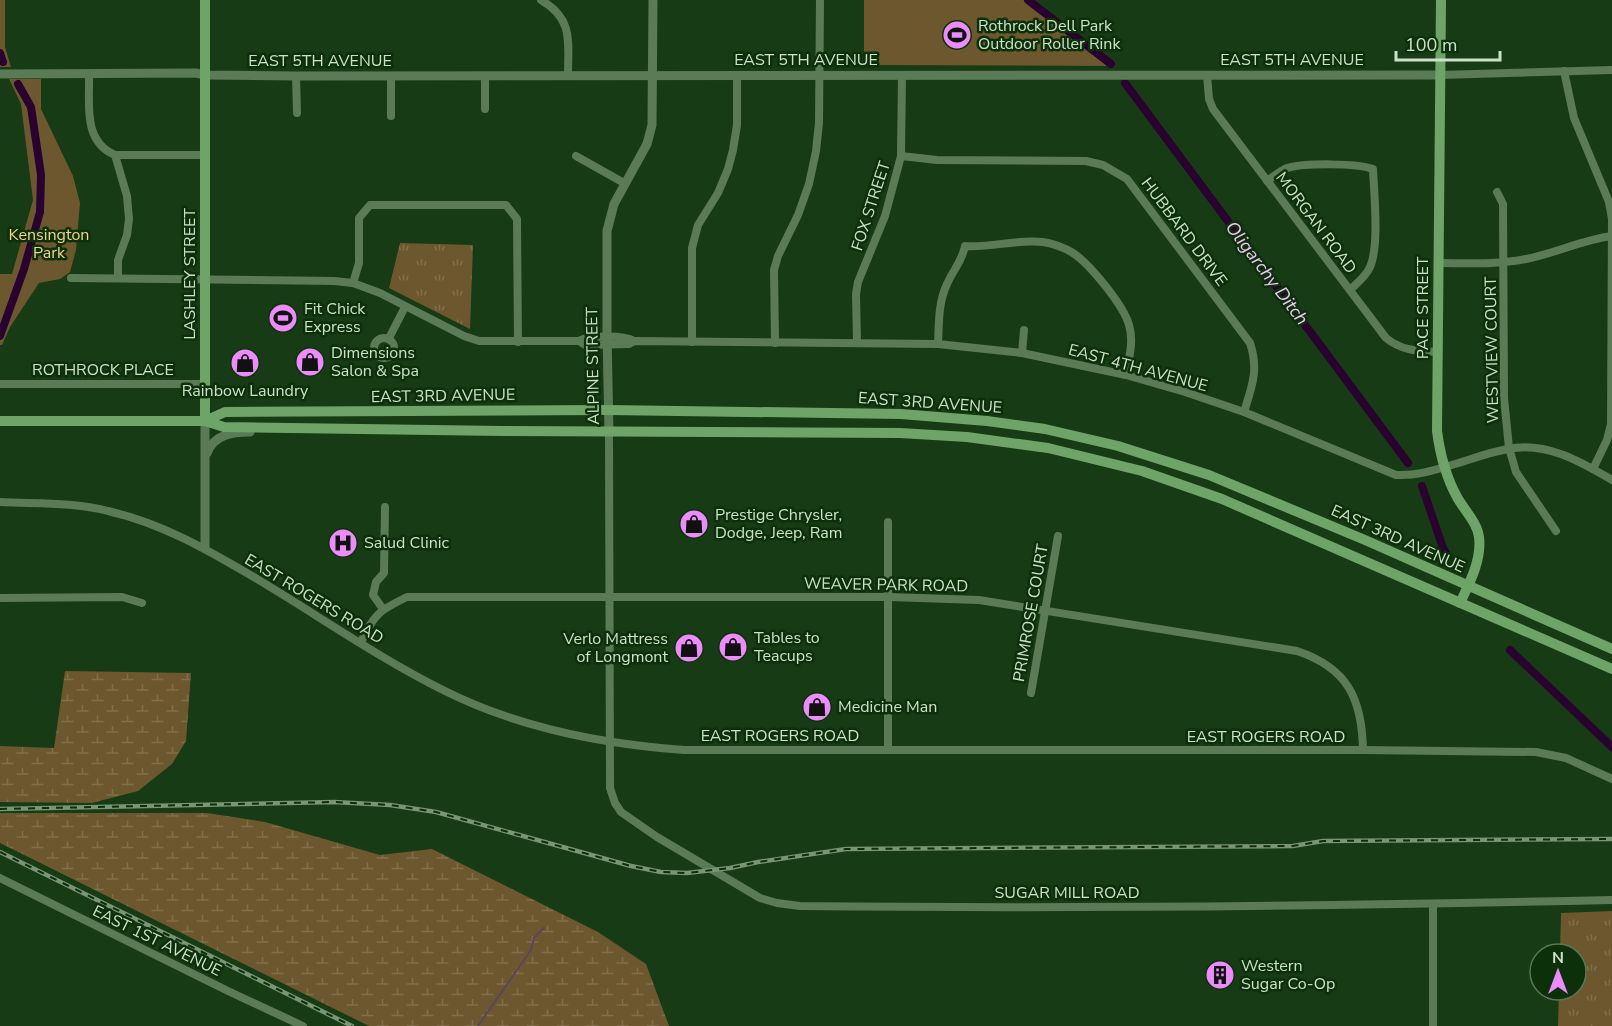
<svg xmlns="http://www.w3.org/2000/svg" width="1612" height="1026" font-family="'Nunito Sans',sans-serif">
	<defs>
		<pattern id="grass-tufts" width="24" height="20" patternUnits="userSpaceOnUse" patternTransform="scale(1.5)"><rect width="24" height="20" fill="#6d572e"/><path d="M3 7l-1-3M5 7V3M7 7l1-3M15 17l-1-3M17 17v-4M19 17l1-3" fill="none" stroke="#816f4b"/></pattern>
		<pattern id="wetland-marsh" width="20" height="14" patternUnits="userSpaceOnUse" patternTransform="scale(1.5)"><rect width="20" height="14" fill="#6d572e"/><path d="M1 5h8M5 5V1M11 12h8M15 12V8" fill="none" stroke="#816f4b"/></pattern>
	</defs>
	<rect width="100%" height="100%" fill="#173b14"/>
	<g fill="url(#grass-tufts)">
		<polygon points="400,243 473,245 470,329 389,288"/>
		<polygon points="1612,911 1612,1026 1558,1026 1559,990 1576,990 1576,954 1560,954 1561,913"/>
	</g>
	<g fill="url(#wetland-marsh)">
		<polygon points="65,671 191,673 186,741 172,764 138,791 92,803 0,802 0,746 54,748"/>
		<polygon points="0,813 207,813 265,822 380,855 432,849 598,932 646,964 669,1026 369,1026 0,843"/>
	</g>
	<g fill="#6d572e">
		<polygon points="0,0 5,0 5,47 11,67 0,67"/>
		<polygon points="864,0 1028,0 1112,66 864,65"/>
		<polygon points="9,79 41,79 41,109 73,176 80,203 76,250 70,272 60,279 39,283 10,327 2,345 0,345 0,274 12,274 33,200 21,104"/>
	</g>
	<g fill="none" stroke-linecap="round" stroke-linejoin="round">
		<polyline stroke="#5a455e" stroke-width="2" points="478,1026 531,950 534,938 544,928"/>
		<g stroke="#29022f" stroke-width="8">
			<polyline points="1028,0 1111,64"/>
			<polyline points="0,53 3,62"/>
			<polyline points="1125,83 1408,463"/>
			<polyline points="0,336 24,269 40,212 41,175 31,107 18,84"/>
			<polyline points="1422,486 1443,548 1448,556"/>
			<polyline points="1510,650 1612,747"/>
		</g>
		<g stroke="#5a7b56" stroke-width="8">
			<path d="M541,0C574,19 568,42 568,75"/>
			<polyline points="1564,71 1574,118 1609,202 1612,219 1611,424 1607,440 1593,469"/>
			<path d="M89,74C90,103 82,141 115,155L127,196L129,219L127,235L118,260V278"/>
			<path d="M1207,75L1209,99L1213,109L1386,338C1402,351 1418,351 1437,352"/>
			<polyline points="1440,75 1612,70"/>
			<polyline points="296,76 297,113"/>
			<polyline points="391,76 391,116"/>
			<polyline points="485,76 485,109"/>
			<polyline points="115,155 205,155"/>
			<polyline points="576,156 624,183"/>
			<path d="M901,156L937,160L1086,161L1103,165L1127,179L1250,343C1259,370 1252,386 1244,412"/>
			<path d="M1267,181C1273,177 1280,171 1287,168C1305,163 1356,163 1373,169C1374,193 1380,249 1369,269C1365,277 1356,284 1350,290"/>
			<polyline points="1497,192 1503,204 1504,398 1509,448 1516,472 1556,531"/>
			<path d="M1438,263C1468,263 1497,265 1526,259C1556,253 1582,240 1612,236"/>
			<path d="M71,278L334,281L353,283L380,293L464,336L479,341H579C589,335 624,335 634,341"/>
			<polyline points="353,283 359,263 359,218 370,205 506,205 517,219 518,342"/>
			<circle cx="384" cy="348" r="10"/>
			<polyline points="389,338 405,307"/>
			<path d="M579,341L585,345L629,344L634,341L938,344L1022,353L1126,375L1185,392L1244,412L1396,475C1417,476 1435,470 1455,464C1472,459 1490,452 1508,449C1546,441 1581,462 1612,480"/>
			<polyline points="692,342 692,248 698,225 718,193 728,169 733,150 737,125 737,75"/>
			<polyline points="857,342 856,294 858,282 885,216 901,156 902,75"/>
			<polyline points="775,343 774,270 778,256 798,215 809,184 816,151 819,123 820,0"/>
			<path d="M938,344C939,324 938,303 947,284C954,268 961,264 965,246C991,248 1016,239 1043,242C1052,243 1065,248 1073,253C1090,264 1124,306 1129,325C1134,341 1129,358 1126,375"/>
			<polyline points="1022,353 1024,330"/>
			<polyline points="0,384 205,384"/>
			<path d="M609,432L610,788L615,803L621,812L657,837L760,898L777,903L800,906C1070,909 1341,906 1612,900"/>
			<path d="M0,502C36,504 73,502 108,511C161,523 206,549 252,576C316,614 377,657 443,690C518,728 601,744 684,750H1363L1536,752L1566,758L1612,779"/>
			<polyline points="0,598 122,597 142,603"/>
			<polyline points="383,609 373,595 376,582 384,573 385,507"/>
			<path d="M361,642C374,614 380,610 407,597H889L979,600L1297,651C1348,668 1362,699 1363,750"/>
			<polyline points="1031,693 1058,536"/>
			<polyline points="888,749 888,522"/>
			<polyline points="0,878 228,991 303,1026"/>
			<polyline points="1433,904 1433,1026"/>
		</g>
		<g stroke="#5a7b56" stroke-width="9">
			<polyline points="0,74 196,73 205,75 296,76 1440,75"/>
			<polyline points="609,432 607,333 607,231 614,204 647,144 652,125 653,0"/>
			<path d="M207,453C214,435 231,432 250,432"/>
			<polyline points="205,548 205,421"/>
		</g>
		<g stroke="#6fa469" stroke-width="10">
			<polyline points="205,0 205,421"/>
			<path d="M1441,0L1437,431C1440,454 1446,477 1457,497C1464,510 1477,522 1479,537C1482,560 1469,584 1460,603"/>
			<polyline points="0,421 205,421 224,427 503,431 900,433 967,437 1048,448 1142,471 1222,499 1612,669"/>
			<polyline points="205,421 225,412 608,410 901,414 987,421 1045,429 1118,446 1209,475 1365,540 1612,649"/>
		</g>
		<g stroke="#799576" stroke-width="4.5">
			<g id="rail">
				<polyline points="0,809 334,802 390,805 436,812 631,866 661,872 687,873 730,868 758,862 846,849 1293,846 1323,841 1612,839"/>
				<polyline points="0,852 352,1026"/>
			</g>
		</g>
		<use href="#rail" stroke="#0c3009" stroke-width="2" stroke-dasharray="7" stroke-linecap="butt"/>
	</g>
	<defs>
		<g id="stadium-disc" transform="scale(1.5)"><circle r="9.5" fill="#ec8cfb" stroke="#0c3009"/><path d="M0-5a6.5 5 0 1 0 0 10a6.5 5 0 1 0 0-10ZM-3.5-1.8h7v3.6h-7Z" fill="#111"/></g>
		<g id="shop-disc" transform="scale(1.5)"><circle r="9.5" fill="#ec8cfb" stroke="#0c3009"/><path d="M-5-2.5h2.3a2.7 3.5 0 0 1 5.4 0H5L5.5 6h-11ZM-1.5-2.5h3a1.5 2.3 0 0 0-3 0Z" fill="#111"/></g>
		<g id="hospital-disc" transform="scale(1.5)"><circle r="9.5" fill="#ec8cfb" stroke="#0c3009"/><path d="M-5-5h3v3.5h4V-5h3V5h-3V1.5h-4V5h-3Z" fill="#111"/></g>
		<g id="building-disc" transform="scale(1.5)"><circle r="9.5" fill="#ec8cfb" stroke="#0c3009"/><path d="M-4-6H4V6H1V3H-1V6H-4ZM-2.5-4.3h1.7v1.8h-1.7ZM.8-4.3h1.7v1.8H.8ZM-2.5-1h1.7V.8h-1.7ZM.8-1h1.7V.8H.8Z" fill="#111"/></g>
	</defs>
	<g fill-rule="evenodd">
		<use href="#stadium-disc" x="957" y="35"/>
		<use href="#stadium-disc" x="283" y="318"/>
		<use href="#shop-disc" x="310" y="362"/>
		<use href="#shop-disc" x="245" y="363"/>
		<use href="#shop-disc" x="694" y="524"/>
		<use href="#hospital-disc" x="343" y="543"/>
		<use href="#shop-disc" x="733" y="647"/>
		<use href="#shop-disc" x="689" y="648"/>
		<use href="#shop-disc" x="817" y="707"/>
		<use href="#building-disc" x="1220" y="975"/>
	</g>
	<g text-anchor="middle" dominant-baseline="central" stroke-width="5" stroke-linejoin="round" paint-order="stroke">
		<g font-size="16" fill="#cde1ca" stroke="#0c3009" text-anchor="start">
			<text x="978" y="26">Rothrock Dell Park<tspan x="978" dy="18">Outdoor Roller Rink</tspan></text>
			<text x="304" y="309">Fit Chick<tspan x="304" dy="18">Express</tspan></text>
			<text x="331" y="353">Dimensions<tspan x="331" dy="18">Salon &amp; Spa</tspan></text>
			<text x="245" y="391" text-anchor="middle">Rainbow Laundry</text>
			<text x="715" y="515">Prestige Chrysler,<tspan x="715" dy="18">Dodge, Jeep, Ram</tspan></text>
			<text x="364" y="543">Salud Clinic</text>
			<text x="754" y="638">Tables to<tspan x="754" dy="18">Teacups</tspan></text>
			<text x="668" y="639" text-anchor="end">Verlo Mattress<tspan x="668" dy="18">of Longmont</tspan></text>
			<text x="838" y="707">Medicine Man</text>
			<text x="1241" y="966">Western<tspan x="1241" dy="18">Sugar Co-Op</tspan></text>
		</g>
		<g font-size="16" fill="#cde1ca" stroke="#0c3009">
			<text x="806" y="60">EAST 5TH AVENUE</text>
			<text x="1292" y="60">EAST 5TH AVENUE</text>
			<text x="320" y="61">EAST 5TH AVENUE</text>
			<text transform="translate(871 206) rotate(-72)">FOX STREET</text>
			<text transform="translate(1316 223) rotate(53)">MORGAN ROAD</text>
			<text transform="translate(1184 232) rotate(53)">HUBBARD DRIVE</text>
			<text transform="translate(190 274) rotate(-90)">LASHLEY STREET</text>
			<text transform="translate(1423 308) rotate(-90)">PACE STREET</text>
			<text transform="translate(1492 350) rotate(-91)">WESTVIEW COURT</text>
			<text transform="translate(593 366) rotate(-91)">ALPINE STREET</text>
			<text transform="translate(1138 368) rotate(15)">EAST 4TH AVENUE</text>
			<text x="103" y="370">ROTHROCK PLACE</text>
			<text transform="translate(443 396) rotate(-1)">EAST 3RD AVENUE</text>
			<text transform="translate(930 403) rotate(4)">EAST 3RD AVENUE</text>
			<text transform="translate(1398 539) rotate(24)">EAST 3RD AVENUE</text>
			<text transform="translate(886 585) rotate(1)">WEAVER PARK ROAD</text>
			<text transform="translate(314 599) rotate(31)">EAST ROGERS ROAD</text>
			<text transform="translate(1031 613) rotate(-80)">PRIMROSE COURT</text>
			<text x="780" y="736">EAST ROGERS ROAD</text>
			<text x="1266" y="737">EAST ROGERS ROAD</text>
			<text x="1067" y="893">SUGAR MILL ROAD</text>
			<text transform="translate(157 941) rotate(26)">EAST 1ST AVENUE</text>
		</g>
		<g font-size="16" fill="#f7d28c" stroke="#0c3009">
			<text x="49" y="235">Kensington<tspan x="49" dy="18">Park</tspan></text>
		</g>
		<g font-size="18" font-style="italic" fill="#f7c3fe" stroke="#0c3009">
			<text transform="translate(1267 273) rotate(53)">Oligarchy Ditch</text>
		</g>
	</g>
	<g transform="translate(1558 972)"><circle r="28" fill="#0c3009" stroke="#597756" stroke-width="1.5"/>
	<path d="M0-4.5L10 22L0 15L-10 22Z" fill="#ec8cfb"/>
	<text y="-9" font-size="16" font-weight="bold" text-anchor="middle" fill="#cde1ca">N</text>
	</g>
	<path d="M1396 51v9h104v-9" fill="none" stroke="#cde1ca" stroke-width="3"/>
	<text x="1405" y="51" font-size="18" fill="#cde1ca" stroke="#0c3009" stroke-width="4.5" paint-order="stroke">100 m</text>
</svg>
